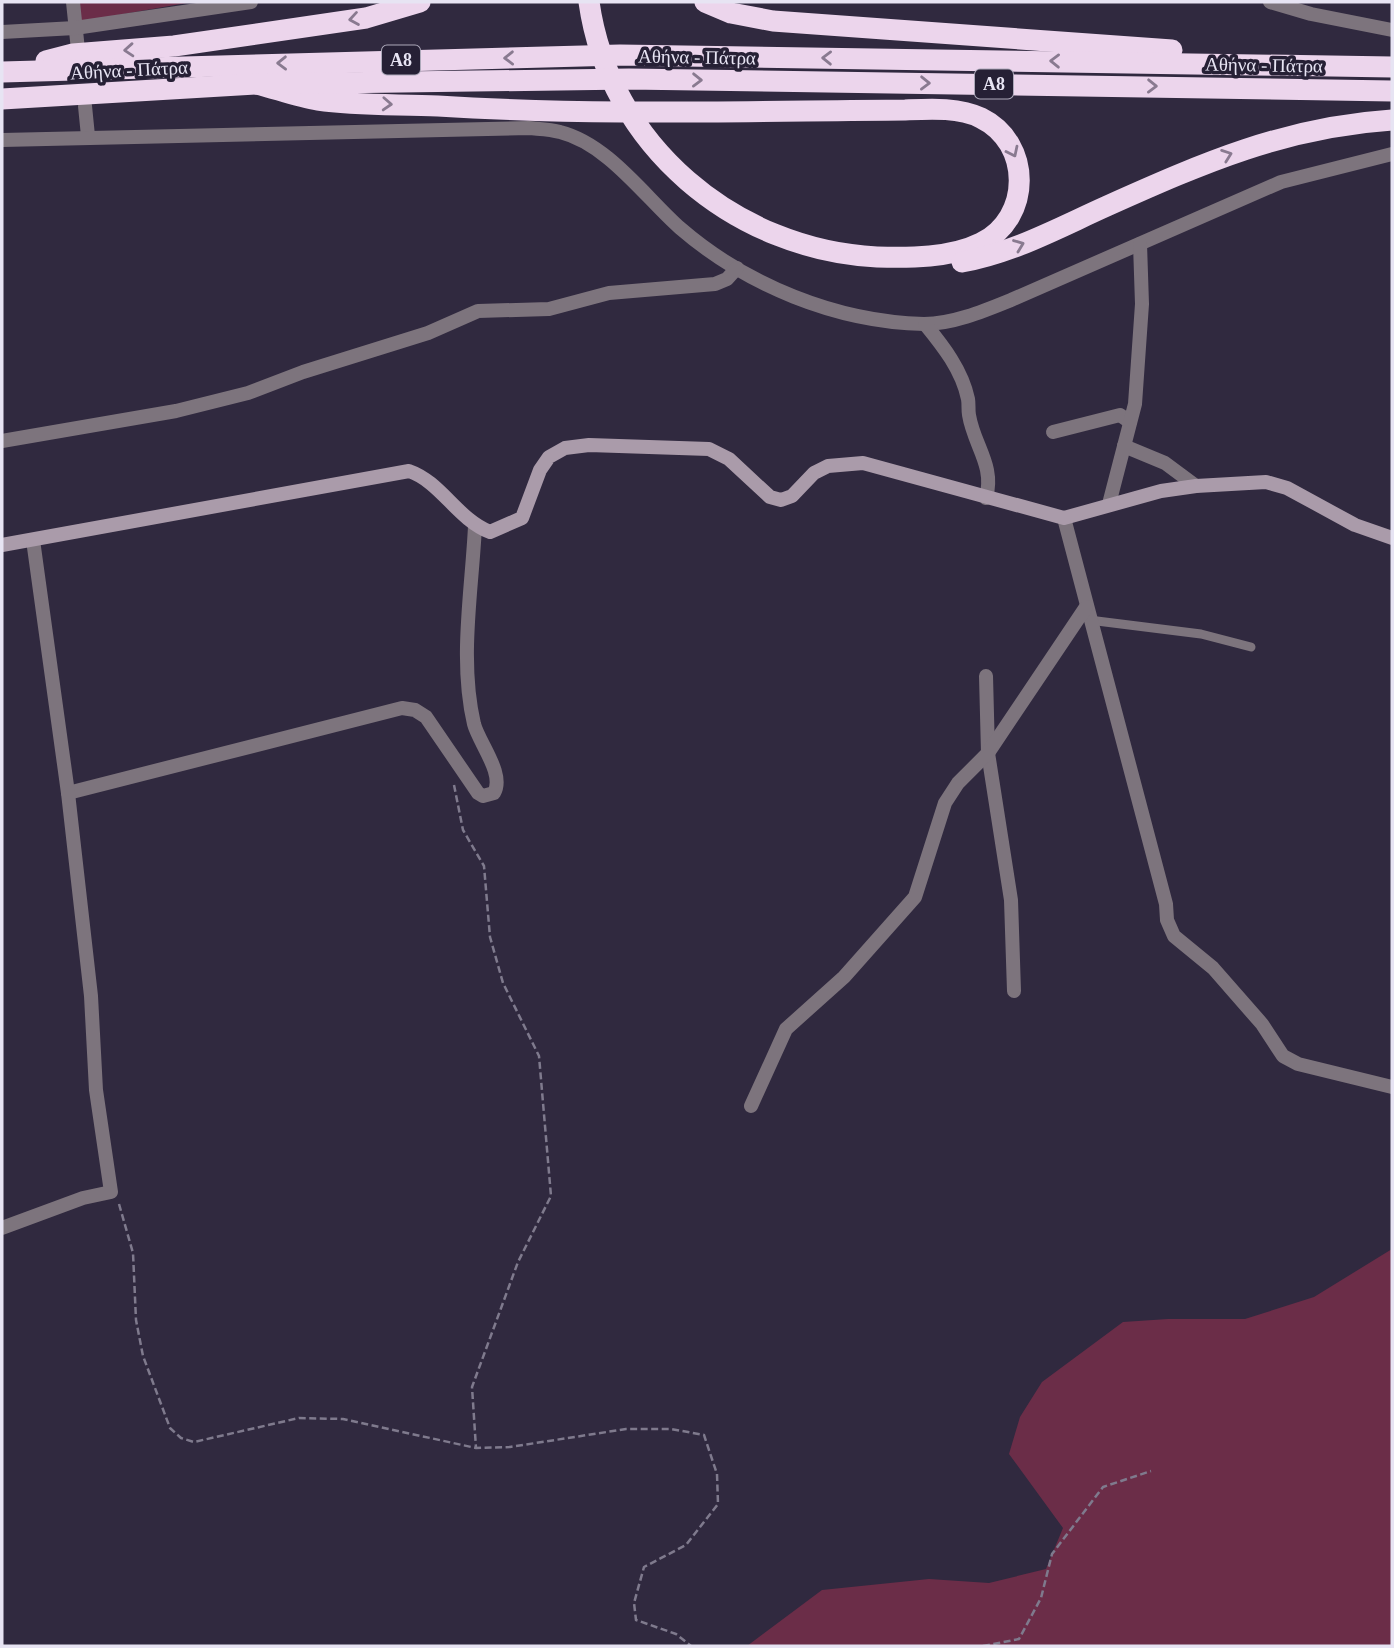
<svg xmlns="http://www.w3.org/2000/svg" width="1394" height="1648" font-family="Georgia,serif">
	<rect width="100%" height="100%" fill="#30293f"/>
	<g fill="#6b2d48">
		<polygon points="79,2 192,2 78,22"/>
		<polygon points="1392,1249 1392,1646 747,1646 822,1590 929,1579 989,1583 1046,1569 1063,1528 1009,1454 1020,1417 1042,1382 1123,1322 1168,1319 1245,1319 1314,1297"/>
	</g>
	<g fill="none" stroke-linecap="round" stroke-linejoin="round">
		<g stroke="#7f7a8d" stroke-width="2.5" stroke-dasharray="7 3.5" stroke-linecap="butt">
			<polyline points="454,785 463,830 484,866 490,937 503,983 539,1056 551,1196 518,1262 472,1387 476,1448"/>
			<polyline points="119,1204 133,1253 136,1320 143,1356 170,1428 181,1438 194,1442 299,1418 343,1419 476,1448 510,1447 626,1429 671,1429 704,1435 717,1474 718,1504 686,1545 644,1567 634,1603 636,1620 676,1634 691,1646"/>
			<polyline points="983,1646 1019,1639 1041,1598 1052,1554 1103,1487 1151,1471"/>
		</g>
		<polyline stroke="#7d747d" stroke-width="9" points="1089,620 1201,634 1251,647"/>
		<g stroke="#7d747d" stroke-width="14">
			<polyline points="73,2 78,50"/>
			<polyline points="1270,2 1311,14 1392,30"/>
			<polyline points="2,32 75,28 251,2"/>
			<polyline points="85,106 88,136"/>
			<path d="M2,140L529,128C539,129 550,129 560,132C608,144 645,197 680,228C746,285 836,322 924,324C953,324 984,311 1011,300L1281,182L1392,154"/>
			<path d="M925,324C943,346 962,370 968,399C969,404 968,410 969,415C974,446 995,465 986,498"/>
			<polyline points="1053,432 1120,415 1130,422"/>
			<polyline points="2,441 176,411 248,393 303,372 428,333 478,311 549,309 609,293 715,284 727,279 737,268"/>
			<polyline points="1124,446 1165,463 1196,486"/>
			<polyline points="1109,504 1135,404 1142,304 1140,244"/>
			<polyline points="1064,518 1166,904 1167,920 1174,936 1213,968 1262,1024 1283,1056 1298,1064 1392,1087"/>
			<polyline points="986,676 988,753 1011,900 1014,991"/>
			<path d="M68,793L402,708L415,710L426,717L478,793L483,796L494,793C505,774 479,743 474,724C459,660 472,590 475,526"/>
			<polyline points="751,1106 786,1029 844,977 915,897 945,803 958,783 988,753 1086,607"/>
			<polyline points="2,1228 83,1198 111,1192 96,1090 91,996 68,793 33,540"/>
		</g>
		<path stroke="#aa9baa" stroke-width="14" d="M2,545L409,471C441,482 457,519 490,532L522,518L540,470L549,457L565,448L589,445L709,449L729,459L770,497L781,500L792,496L814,473L828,466L863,463L1064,518L1161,491L1196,486L1266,482L1287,488L1355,525L1392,538"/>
		<g stroke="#ecd5ec" stroke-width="21">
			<polyline points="705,2 731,13 773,21 1172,50"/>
			<polyline points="46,61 73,54 174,46 366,18 420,2"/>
			<polyline points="2,72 620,55 1392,67"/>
			<path d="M257,84C277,89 298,97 318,100C357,106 399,104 438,106C594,116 749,111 905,110C929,109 959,107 981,118C1032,143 1032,218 981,243C951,258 909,258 877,257C735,250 609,145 589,2"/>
			<polyline points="2,99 257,84 629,79 1392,91"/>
			<path d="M962,262C1013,253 1060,227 1107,206C1203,163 1285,127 1392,120"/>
		</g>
	</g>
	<defs><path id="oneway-chevron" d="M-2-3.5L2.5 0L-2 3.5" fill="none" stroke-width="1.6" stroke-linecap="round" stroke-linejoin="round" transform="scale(1.75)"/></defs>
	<g stroke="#897a90">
		<use href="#oneway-chevron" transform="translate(354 19) rotate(171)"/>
		<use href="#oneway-chevron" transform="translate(129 50) rotate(176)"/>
		<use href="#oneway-chevron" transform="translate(509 58) rotate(179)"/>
		<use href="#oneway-chevron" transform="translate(827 58) rotate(-179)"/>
		<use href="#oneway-chevron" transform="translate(1055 61) rotate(-179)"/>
		<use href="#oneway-chevron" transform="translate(282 63) rotate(179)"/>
		<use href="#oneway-chevron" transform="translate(697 80) rotate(1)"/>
		<use href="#oneway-chevron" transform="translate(925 83) rotate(1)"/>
		<use href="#oneway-chevron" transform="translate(1152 86) rotate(1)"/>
		<use href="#oneway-chevron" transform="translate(387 104) rotate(3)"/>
		<use href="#oneway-chevron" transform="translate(1013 152) rotate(64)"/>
		<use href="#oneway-chevron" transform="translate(1227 155) rotate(-20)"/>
		<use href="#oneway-chevron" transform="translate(1019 245) rotate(-21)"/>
	</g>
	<g text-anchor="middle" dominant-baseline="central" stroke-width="7" stroke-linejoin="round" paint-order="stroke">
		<g fill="#262035" stroke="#ada9ba" stroke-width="2">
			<rect x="382" y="45.5" width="38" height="29" rx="5"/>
			<rect x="975" y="69.5" width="38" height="29" rx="5"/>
		</g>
		<g font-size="18" font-weight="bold" fill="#e7e4f3">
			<text x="401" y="60">Α8</text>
			<text x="994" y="84">Α8</text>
		</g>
		<g font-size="19" fill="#e7e4f3" stroke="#262035">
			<text transform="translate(697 57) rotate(1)">Αθήνα - Πάτρα</text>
			<text transform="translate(1264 65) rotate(1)">Αθήνα - Πάτρα</text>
			<text transform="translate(129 70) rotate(-3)">Αθήνα - Πάτρα</text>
		</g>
	</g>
	<rect width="1394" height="1648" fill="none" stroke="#e7e4f3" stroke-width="7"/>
</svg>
